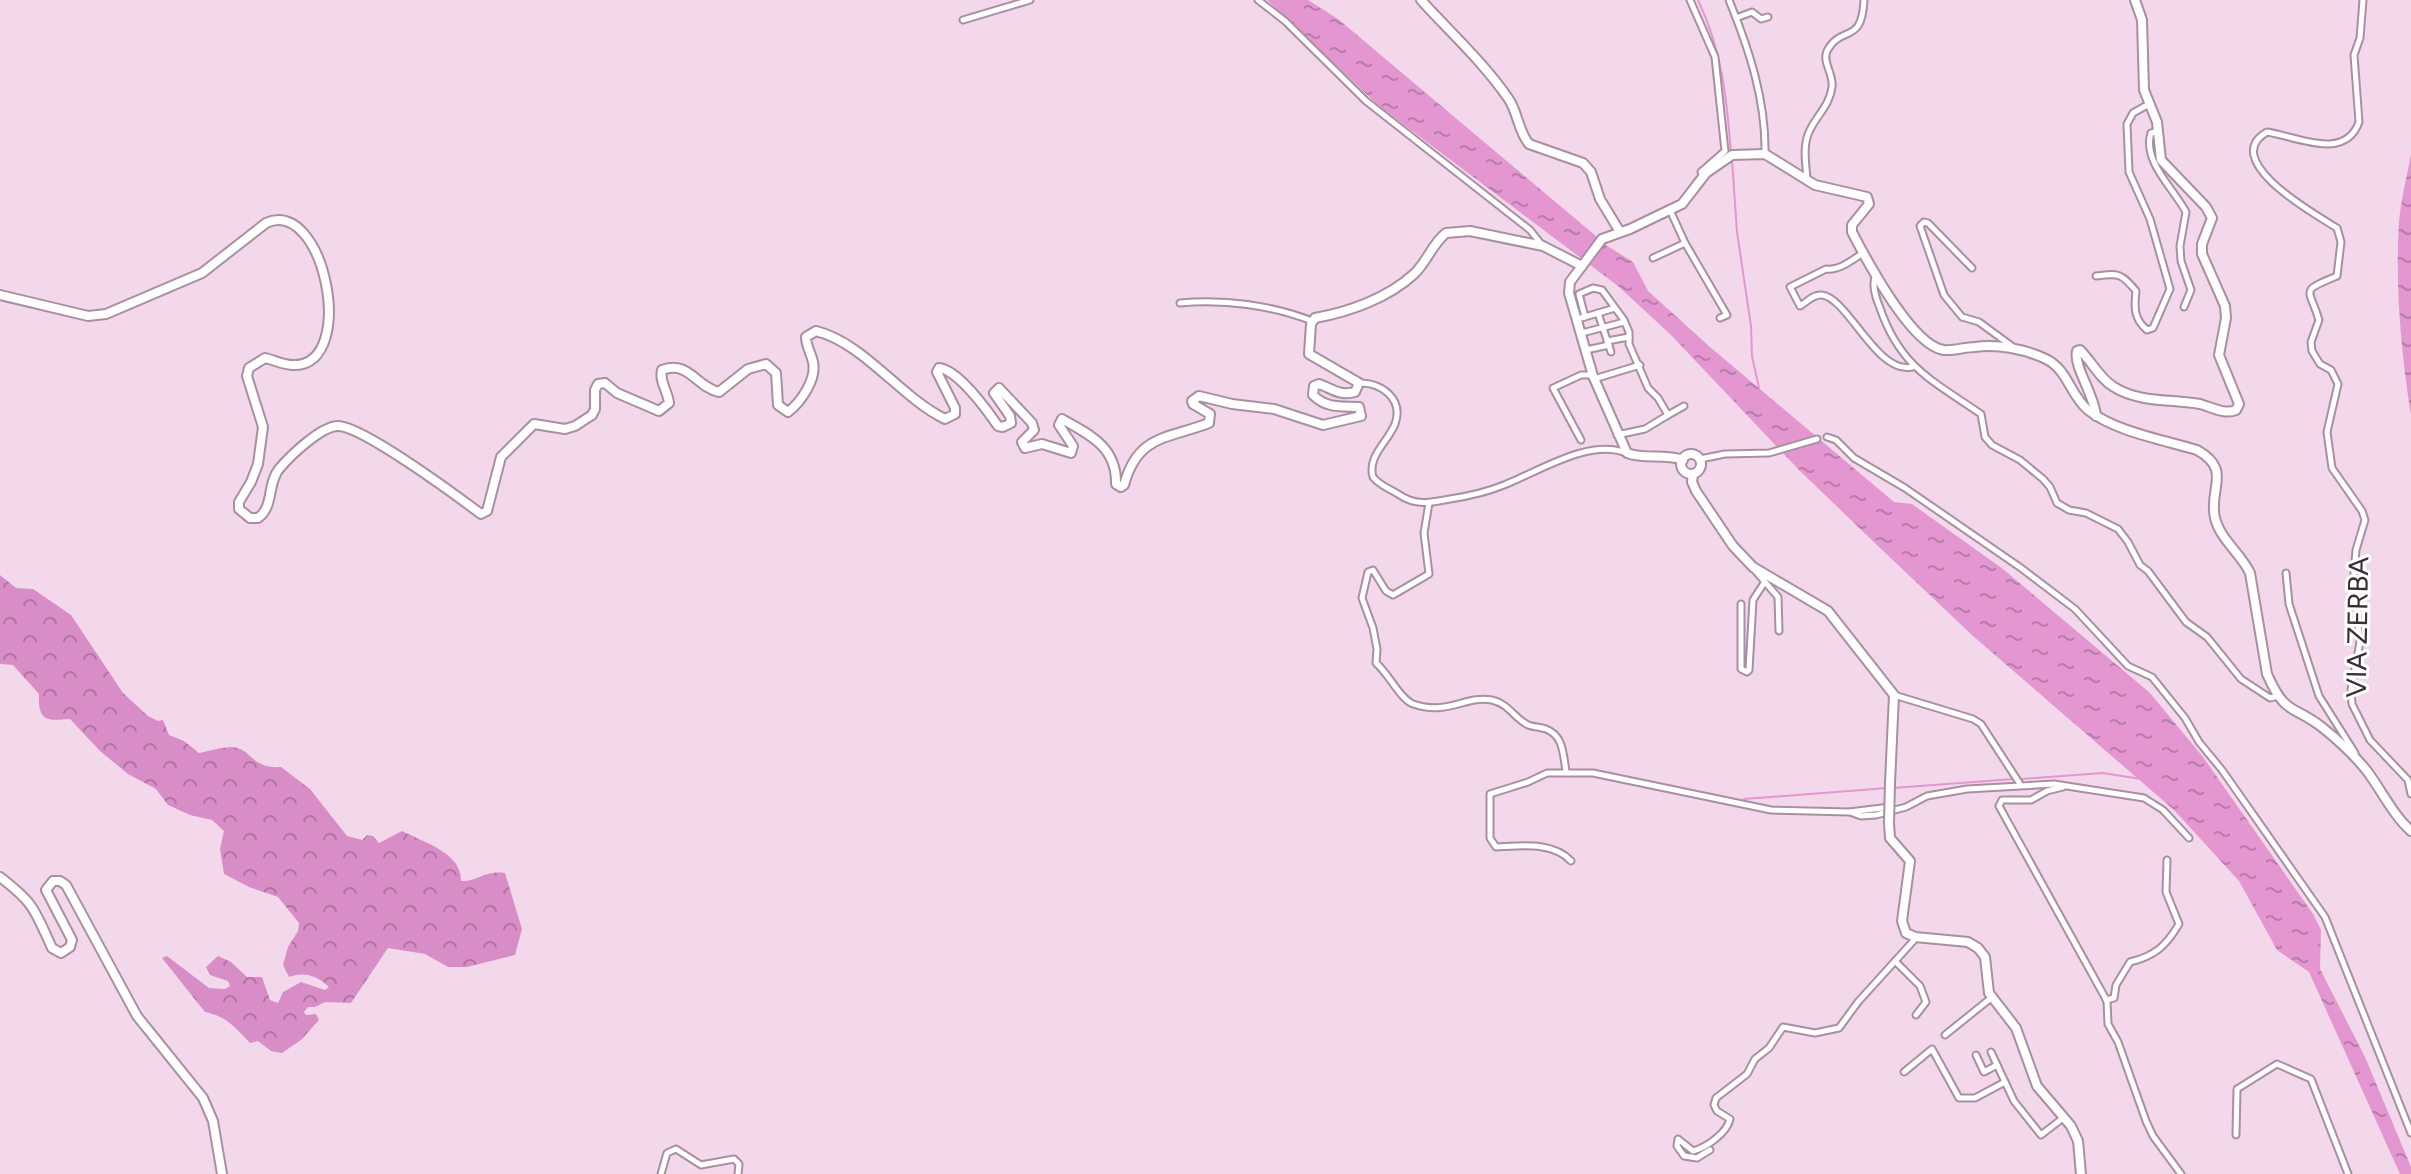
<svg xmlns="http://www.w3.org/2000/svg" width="2411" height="1174" font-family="Figtree,sans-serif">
	<defs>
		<pattern id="forest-crowns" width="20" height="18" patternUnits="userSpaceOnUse" patternTransform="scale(2)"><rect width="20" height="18" fill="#d98dc7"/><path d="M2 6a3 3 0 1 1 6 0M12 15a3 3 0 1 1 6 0" fill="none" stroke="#b174a2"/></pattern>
		<pattern id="water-ripples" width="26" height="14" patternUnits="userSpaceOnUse" patternTransform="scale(2)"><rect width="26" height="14" fill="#e396d0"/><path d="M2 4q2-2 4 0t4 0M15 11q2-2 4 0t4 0" fill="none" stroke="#b97baa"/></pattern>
	</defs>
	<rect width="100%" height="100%" fill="#f3d8eb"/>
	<path fill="url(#forest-crowns)" d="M0,575L16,588L33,589L71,615L123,693L148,716L158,721L163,720L169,735L184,741L199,753C209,751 222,747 233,747C252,749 251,769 281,767L310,789L347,836L362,840L367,835L373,836L379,843L402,831C423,842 462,853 461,881C477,882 485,870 505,873L522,929L515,955L467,967H448L425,954L388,948L351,1003L325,1002L315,1007H308L304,1012L306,1015L316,1014L319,1020L301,1040L282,1053L271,1051L258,1041L250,1043C236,1028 226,1016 205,1012L162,958L167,956L209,988L225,989L230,986L228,981L210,975L206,967L218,956L231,962L247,977H262L270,1000L278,1003L283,992L301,982L325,990L329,987C318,976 304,971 289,977L283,965L288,947L298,931L299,923L278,897L249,887L224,874L220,849L224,831L212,820L190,815L168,805L156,789L128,774L100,751L70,719C46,721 38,721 39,694L13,665L0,664Z"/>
	<g fill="url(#water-ripples)">
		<polygon points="1267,0 1308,0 1338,19 1609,247 1633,262 1648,291 1710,347 1894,502 1912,504 2003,569 2150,693 2203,757 2313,914 2321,930 2320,969 2365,1057 2411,1167 2411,1174 2400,1174 2309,972 2277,950 2239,881 2174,810 1973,636 1878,546 1799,470 1670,334 1618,286 1379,106"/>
		<path d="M2411,154V415C2401,352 2395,286 2399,222C2401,199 2407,176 2411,154Z"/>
	</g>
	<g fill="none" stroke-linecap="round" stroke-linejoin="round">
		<g stroke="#e396d0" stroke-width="2">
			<path d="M1698,0C1722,50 1727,100 1731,154"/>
			<polyline points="1732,160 1737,232 1751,326 1752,356 1759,388"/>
			<polyline points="2021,779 2103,773 2141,779"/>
			<polyline points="1893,788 2014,779"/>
			<polyline points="1744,799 1887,788"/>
		</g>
		<g stroke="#a88fa1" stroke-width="9">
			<g id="street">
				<polyline points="1258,0 1285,21 1366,101 1530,230 1542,245"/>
				<polyline points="1690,0 1715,57 1725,151 1701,172 1703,177"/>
				<path d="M1729,0C1749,49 1766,100 1765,154"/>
				<path d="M2363,0L2360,38L2354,55L2359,122C2345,162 2295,136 2267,132C2218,160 2316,215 2337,228L2341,242L2337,276C2299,292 2309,287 2319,320L2311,342L2312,351L2320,364L2331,370L2338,384L2327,432L2332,468L2362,511L2365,520L2356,550L2353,585L2360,642L2351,690L2352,704L2370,740L2408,780L2411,794"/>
				<polyline points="1736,18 1752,12 1761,19 1768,17"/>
				<polyline points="963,20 1030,0"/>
				<path d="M2158,131L2151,133C2142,161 2174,189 2186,212L2180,246L2181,261L2191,290L2184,307"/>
				<path d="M1807,179C1806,164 1802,145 1810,130C1817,115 1830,105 1832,87C1834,75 1822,62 1827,51C1841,24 1862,46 1864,0"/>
				<polyline points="1670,210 1685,243 1727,315 1720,318"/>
				<path d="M1863,253C1852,260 1839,271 1826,269L1790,287L1800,306C1807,302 1813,294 1822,295C1848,298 1877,375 1912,367"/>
				<polyline points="1653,258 1685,243"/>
				<polyline points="1972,268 1928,223 1924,222 1920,226 1944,295 1962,317 1979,322 2013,347"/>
				<path d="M2096,276C2119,273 2121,273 2136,291C2134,308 2134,319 2147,330L2153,328L2170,289L2150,219L2129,172L2127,124L2133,113L2149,104"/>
				<path d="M1875,277C1872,287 1876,298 1880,308C1900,367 1933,381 1981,414L1985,437L1992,445L2020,460L2043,479L2050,487L2057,503L2069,510L2086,513L2118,529L2128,542L2140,565L2148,571L2186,622L2207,637L2241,679L2270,698L2278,696"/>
				<path d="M1180,303C1224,299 1271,305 1312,321"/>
				<polyline points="1598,313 1611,352"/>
				<polyline points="1585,317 1579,294 1593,288 1602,290 1624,320 1629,332 1629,344 1648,388 1658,398 1668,415 1684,406"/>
				<polyline points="1578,319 1615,308"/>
				<polyline points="1582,333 1624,322"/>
				<polyline points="1607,341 1629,337"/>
				<polyline points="1586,350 1609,345"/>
				<polyline points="1594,379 1640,365"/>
				<path d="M1359,383C1381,382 1404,399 1395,424C1388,442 1367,456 1373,477C1380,486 1389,488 1398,494C1415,506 1430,503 1450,499C1469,496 1487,492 1504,485C1538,472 1589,438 1626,453"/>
				<polyline points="1617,435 1645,429 1668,415"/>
				<polyline points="1827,437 1836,440 1854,458 1905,488 2021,568 2075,609 2128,666 2152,677 2185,718 2199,742 2222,770 2325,917 2411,1133"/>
				<polyline points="1581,440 1553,388 1581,375 1592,375"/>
				<polyline points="1700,459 1725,454 1769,453 1817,439"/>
				<path d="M1429,503L1424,533L1429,574L1393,595L1386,591L1373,570L1368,572L1362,598L1373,628L1377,649L1376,663C1389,674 1400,699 1413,704C1449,716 1465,695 1492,700C1509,704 1514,718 1528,725C1533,727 1540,727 1546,729C1564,736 1563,755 1566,771"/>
				<polyline points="1753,568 1778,597 1779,631"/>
				<polyline points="2286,573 2289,604 2319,696 2355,753"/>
				<polyline points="1741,604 1741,669 1747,672 1749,670 1753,600 1764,583"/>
				<polyline points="1894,695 1973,719 1981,724 2020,784"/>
				<polyline points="2063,787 2047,791 2031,800 2002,800 1999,806 2107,1001 2108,1024 2118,1042 2146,1121 2153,1136 2181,1174"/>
				<polyline points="1850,812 1861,816 1876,815 1906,807 1927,796 1967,789 2054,784 2144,798 2163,810 2189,838"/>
				<path d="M1571,861C1553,841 1520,846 1496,847L1490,838V794L1528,782L1547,773H1593L1771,810L1849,812L1890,807"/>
				<polyline points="1895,961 1920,986 1926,1002 1916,1015"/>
				<path d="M2106,1000L2114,998L2116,985L2130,962C2155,956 2166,946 2179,924L2166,892L2167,860"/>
				<polyline points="1945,1035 1991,998"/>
				<polyline points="1991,1052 2014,1101 2041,1135 2063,1118"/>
				<polyline points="1976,1055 1984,1072 1997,1065"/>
				<polyline points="1904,1072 1932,1049 1959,1098 1975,1098 2005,1082"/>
				<polyline points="2236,1135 2237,1089 2277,1064 2311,1079 2348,1174"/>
				<path d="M1710,1150L1697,1158L1684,1156L1677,1146L1678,1139L1693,1151C1707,1147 1727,1133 1730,1119L1717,1111L1714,1105L1716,1098L1747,1074L1755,1059L1769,1048L1783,1027L1815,1033L1839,1028L1858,1002L1916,938"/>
				<polyline points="661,1174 667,1153 676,1149 701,1165 734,1159 739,1164 738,1174"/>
			</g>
		</g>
		<g stroke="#a88fa1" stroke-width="12">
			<g id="secondary">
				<path d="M1421,0C1451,33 1483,62 1508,98C1518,112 1518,131 1529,144L1583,163L1591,172L1600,199L1620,232"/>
				<path d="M0,295L88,316L106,314L202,273L266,223C324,196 358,364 295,365C286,366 274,360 265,358L249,368L247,376L263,427L258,464L251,482L239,502V509L250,518H258C274,507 267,484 279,469C290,456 322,425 339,426C365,428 457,496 481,514L487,511L501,457L534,424L565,429L575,426L592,415L595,409V390L598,384L605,383L617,393L659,411L669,403C668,392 659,381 662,370C689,360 696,387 719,392L748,369L766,364L776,373L778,405L788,412C801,402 817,379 813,362C811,353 806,346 806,337L816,331C864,343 900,397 945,419L955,414V408L937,372L939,368C958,370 987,410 998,426L1003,427L1011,423L1010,416L994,393L999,388L1032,423L1034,430L1022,442L1025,448L1042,444L1071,453L1073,446L1059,425L1062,419C1091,435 1117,448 1116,484L1121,487L1124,485C1138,434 1168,439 1209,423L1210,414L1193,404L1192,401L1199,396L1232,404L1274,409L1323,425L1361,416L1359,407C1342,406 1327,409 1313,395L1314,386L1319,384C1333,389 1339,396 1355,392L1359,383L1309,354L1311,324L1315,318C1349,312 1388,298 1414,274C1427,262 1432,244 1446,233L1470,231L1543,246L1582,266"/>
				<path d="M2096,416C2095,396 2073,366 2077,351L2080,350C2092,362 2100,379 2114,387C2139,403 2172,399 2200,404C2211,407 2225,415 2236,410L2239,404L2219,355L2226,318L2225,306L2202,254V244L2212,218L2206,207L2161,160L2157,122L2144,90L2142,20L2135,0"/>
				<circle cx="1691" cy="464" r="10"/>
				<path d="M1683,460C1664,453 1645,460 1627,453L1593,376L1569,293L1570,282L1602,239L1630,229L1682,204L1706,173L1732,155L1765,154L1815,185L1867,197L1869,204L1852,225V232C1866,259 1912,346 1944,350C1954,351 1965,347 1975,347C1998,344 2025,349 2046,359C2068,370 2070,395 2088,410C2114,431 2164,440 2197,450C2233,470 2208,489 2215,518C2220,539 2241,554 2250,573L2267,674C2286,717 2293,704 2323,728C2338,740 2355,756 2367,771C2382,791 2393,815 2411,831"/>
				<polyline points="1693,474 1692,482 1696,491 1733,546 1753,567 1828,611 1894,695 1890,783"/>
				<polyline points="1889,823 1890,838 1910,861 1902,921 1906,933 1915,937 1968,942 1978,948 1985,957 1989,993 2016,1028 2037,1086 2071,1126 2078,1141 2081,1174"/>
				<path d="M0,877C35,904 34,909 52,948L61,953L70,947L72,940L46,890L53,881H60L66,885L137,1016L203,1098L213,1121L222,1174"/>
			</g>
		</g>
		<use href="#street" stroke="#fff" stroke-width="5"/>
		<use href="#secondary" stroke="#fff" stroke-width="8"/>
		<g stroke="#a88fa1" stroke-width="12" stroke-linecap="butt">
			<polyline id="secondary-bridge" points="1889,823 1890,783"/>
		</g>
		<use href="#secondary-bridge" stroke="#fff" stroke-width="8"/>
	</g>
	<g text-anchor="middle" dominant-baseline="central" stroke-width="6" stroke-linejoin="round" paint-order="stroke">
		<g font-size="28" fill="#382e36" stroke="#fff">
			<text transform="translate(2357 627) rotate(-89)">VIA ZERBA</text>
		</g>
	</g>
</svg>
